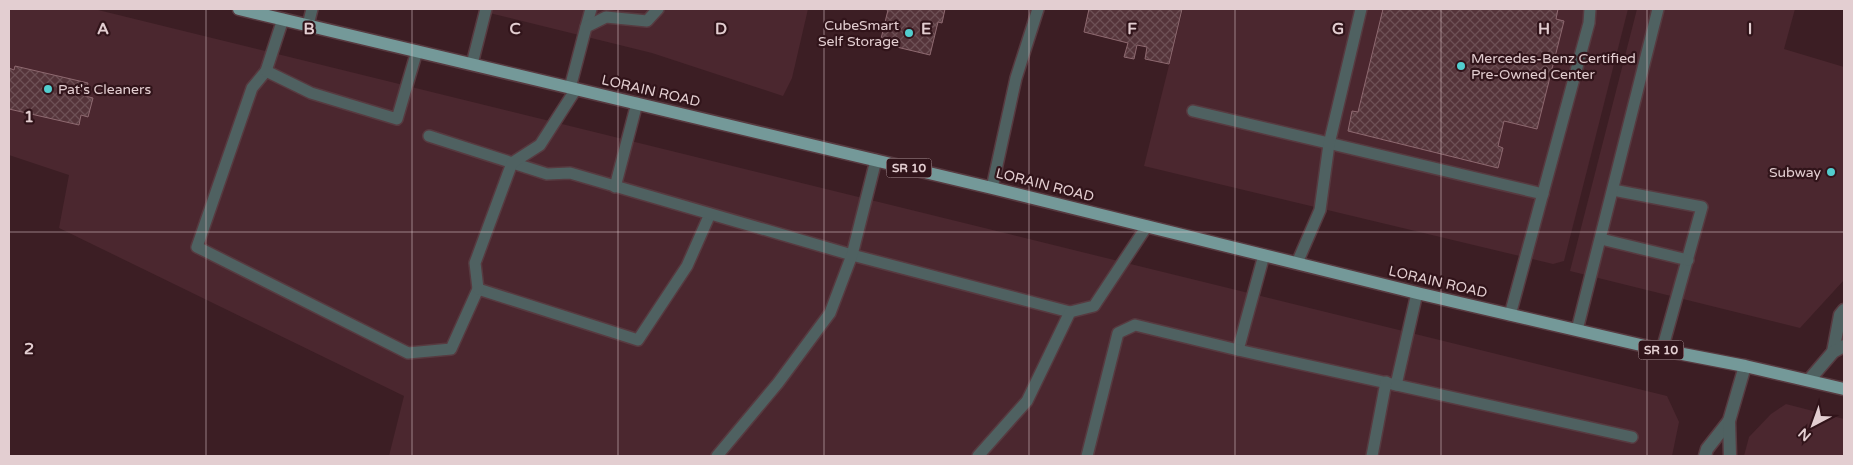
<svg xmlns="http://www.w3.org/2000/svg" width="1853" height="465" font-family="'Varela Round',sans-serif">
	<defs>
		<pattern id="building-cross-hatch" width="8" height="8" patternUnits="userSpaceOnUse" patternTransform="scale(1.25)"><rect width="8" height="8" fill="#55343a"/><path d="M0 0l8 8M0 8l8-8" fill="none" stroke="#6d5055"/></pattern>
	</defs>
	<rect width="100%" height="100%" fill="#3c1e24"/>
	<g fill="#4b272f">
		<polygon points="9,9 94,9 1667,396 1679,422 1672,456 389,456 404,396 59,228 69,175 9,155"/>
		<polygon points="473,9 808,9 792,78 783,96 652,53"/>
		<polygon points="1183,9 1628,9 1564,261 1553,264 1144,166"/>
		<polygon points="1637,9 1795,9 1784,49 1844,67 1844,280 1800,328 1570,271"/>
		<polygon points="1786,404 1844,419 1844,456 1744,456 1749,437 1771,414"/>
	</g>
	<g fill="url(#building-cross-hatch)" stroke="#8e6970">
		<polygon points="883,9 945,9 942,23 938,22 930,55 880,43 888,10"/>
		<polygon points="1089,9 1182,9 1169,64 1145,59 1147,47 1137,45 1134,59 1124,57 1128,43 1084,32"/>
		<polygon points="1383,9 1558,9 1556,19 1564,21 1537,129 1504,121 1498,146 1503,148 1498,168 1348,131 1352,111 1358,112"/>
		<polygon points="15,66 88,83 85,96 93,98 88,117 81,115 79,125 9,109 9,68 14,70"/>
	</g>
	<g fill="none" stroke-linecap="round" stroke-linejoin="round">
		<g stroke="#573a40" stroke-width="14">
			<g id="service">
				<polyline points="283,19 266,71 252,88 197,247 408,353 451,349 478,289 638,340 687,266 710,214"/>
				<polyline points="308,25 312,9"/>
				<polyline points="586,27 591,9"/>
				<polyline points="472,64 486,9"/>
				<polyline points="266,71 311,93 397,119 417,51"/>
				<polyline points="570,88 586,27 606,17 647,21 658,9"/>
				<polyline points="1193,111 1543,194"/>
				<polyline points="429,136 547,174 570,173 852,255 1070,312"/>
				<polyline points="615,187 637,103"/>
				<polyline points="992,188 1016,78 1038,9"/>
				<polyline points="1613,190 1702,207 1662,350"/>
				<polyline points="1601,239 1688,260"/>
				<polyline points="1297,263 1320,210 1329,144 1361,9"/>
				<polyline points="478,289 475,263 512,163 540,145 576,89"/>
				<polyline points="1510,315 1589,23 1590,9"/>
				<polyline points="1577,330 1658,9"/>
				<polyline points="1238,350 1264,255"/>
				<polyline points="1396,385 1417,293"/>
				<polyline points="717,456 778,383 830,313 852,255 876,160"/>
				<polyline points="978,456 1027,401 1070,312 1094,306 1147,226"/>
				<polyline points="1087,456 1118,333 1135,325 1238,350 1632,437"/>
				<polyline points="1372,456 1386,382"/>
			</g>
		</g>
		<g stroke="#573a40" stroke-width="15">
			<g id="minor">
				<polyline points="1833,352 1840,315 1844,310"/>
				<polyline points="1809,380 1833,352 1844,346"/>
				<polyline points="1705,456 1707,449 1729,421"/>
				<polyline points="1730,456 1729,421 1745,366"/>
			</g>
		</g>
		<g stroke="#573a40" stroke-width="15">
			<polyline id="primary" points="239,9 992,188 1417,293 1662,350 1745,366 1844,389"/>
		</g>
		<use href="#service" stroke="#4f6161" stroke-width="11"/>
		<use href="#minor" stroke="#4f6161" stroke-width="12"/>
		<use href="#primary" stroke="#749999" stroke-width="12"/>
	</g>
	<path fill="none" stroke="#e3ced1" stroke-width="1" stroke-opacity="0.55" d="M206,9V456M412,9V456M618,9V456M824,9V456M1029,9V456M1235,9V456M1441,9V456M1647,9V456M9,232H1844"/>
	<g fill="#52cdce" stroke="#31141a" stroke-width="2">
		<circle cx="909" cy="33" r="5"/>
		<circle cx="1461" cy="66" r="5"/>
		<circle cx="48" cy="89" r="5"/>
		<circle cx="1831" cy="172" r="5"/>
	</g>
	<g text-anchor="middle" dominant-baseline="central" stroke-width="4.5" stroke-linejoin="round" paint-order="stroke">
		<g fill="#31141a" stroke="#ae969a" stroke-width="1">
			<rect x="886.5" y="158.5" width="45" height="19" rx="4"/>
			<rect x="1638.5" y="340.5" width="45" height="19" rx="4"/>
		</g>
		<g font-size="12" font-weight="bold" fill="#e3ced1">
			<text x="909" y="168">SR 10</text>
			<text x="1661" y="350">SR 10</text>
		</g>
		<g font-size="14" fill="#e3ced1" stroke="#31141a" text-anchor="end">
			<text x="899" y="25">CubeSmart<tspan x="899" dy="16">Self Storage</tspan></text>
			<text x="1471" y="58" text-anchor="start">Mercedes-Benz Certified<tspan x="1471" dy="16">Pre-Owned Center</tspan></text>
			<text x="58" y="89" text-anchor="start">Pat's Cleaners</text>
			<text x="1821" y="172">Subway</text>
		</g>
		<g font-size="14" fill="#e3ced1" stroke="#31141a">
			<text transform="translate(651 91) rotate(13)">LORAIN ROAD</text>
			<text transform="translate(1045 185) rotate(14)">LORAIN ROAD</text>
			<text transform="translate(1438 282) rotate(13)">LORAIN ROAD</text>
		</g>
	</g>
	<g font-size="16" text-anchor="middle" font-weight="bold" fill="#e3ced1" stroke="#31141a" stroke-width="4.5" stroke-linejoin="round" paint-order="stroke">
		<text x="103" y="34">A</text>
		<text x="309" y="34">B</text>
		<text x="515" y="34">C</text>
		<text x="721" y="34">D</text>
		<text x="926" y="34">E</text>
		<text x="1132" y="34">F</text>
		<text x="1338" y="34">G</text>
		<text x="1544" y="34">H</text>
		<text x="1750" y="34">I</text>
		<text x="29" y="122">1</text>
		<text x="29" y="354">2</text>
	</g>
	<rect width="1853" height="465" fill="none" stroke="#e3ced1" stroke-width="20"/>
	<g transform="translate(1813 425) rotate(221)" stroke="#31141a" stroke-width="4" paint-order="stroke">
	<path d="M0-4L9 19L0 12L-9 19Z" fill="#e3ced1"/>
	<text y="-8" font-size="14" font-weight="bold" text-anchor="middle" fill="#e3ced1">N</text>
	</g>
</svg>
